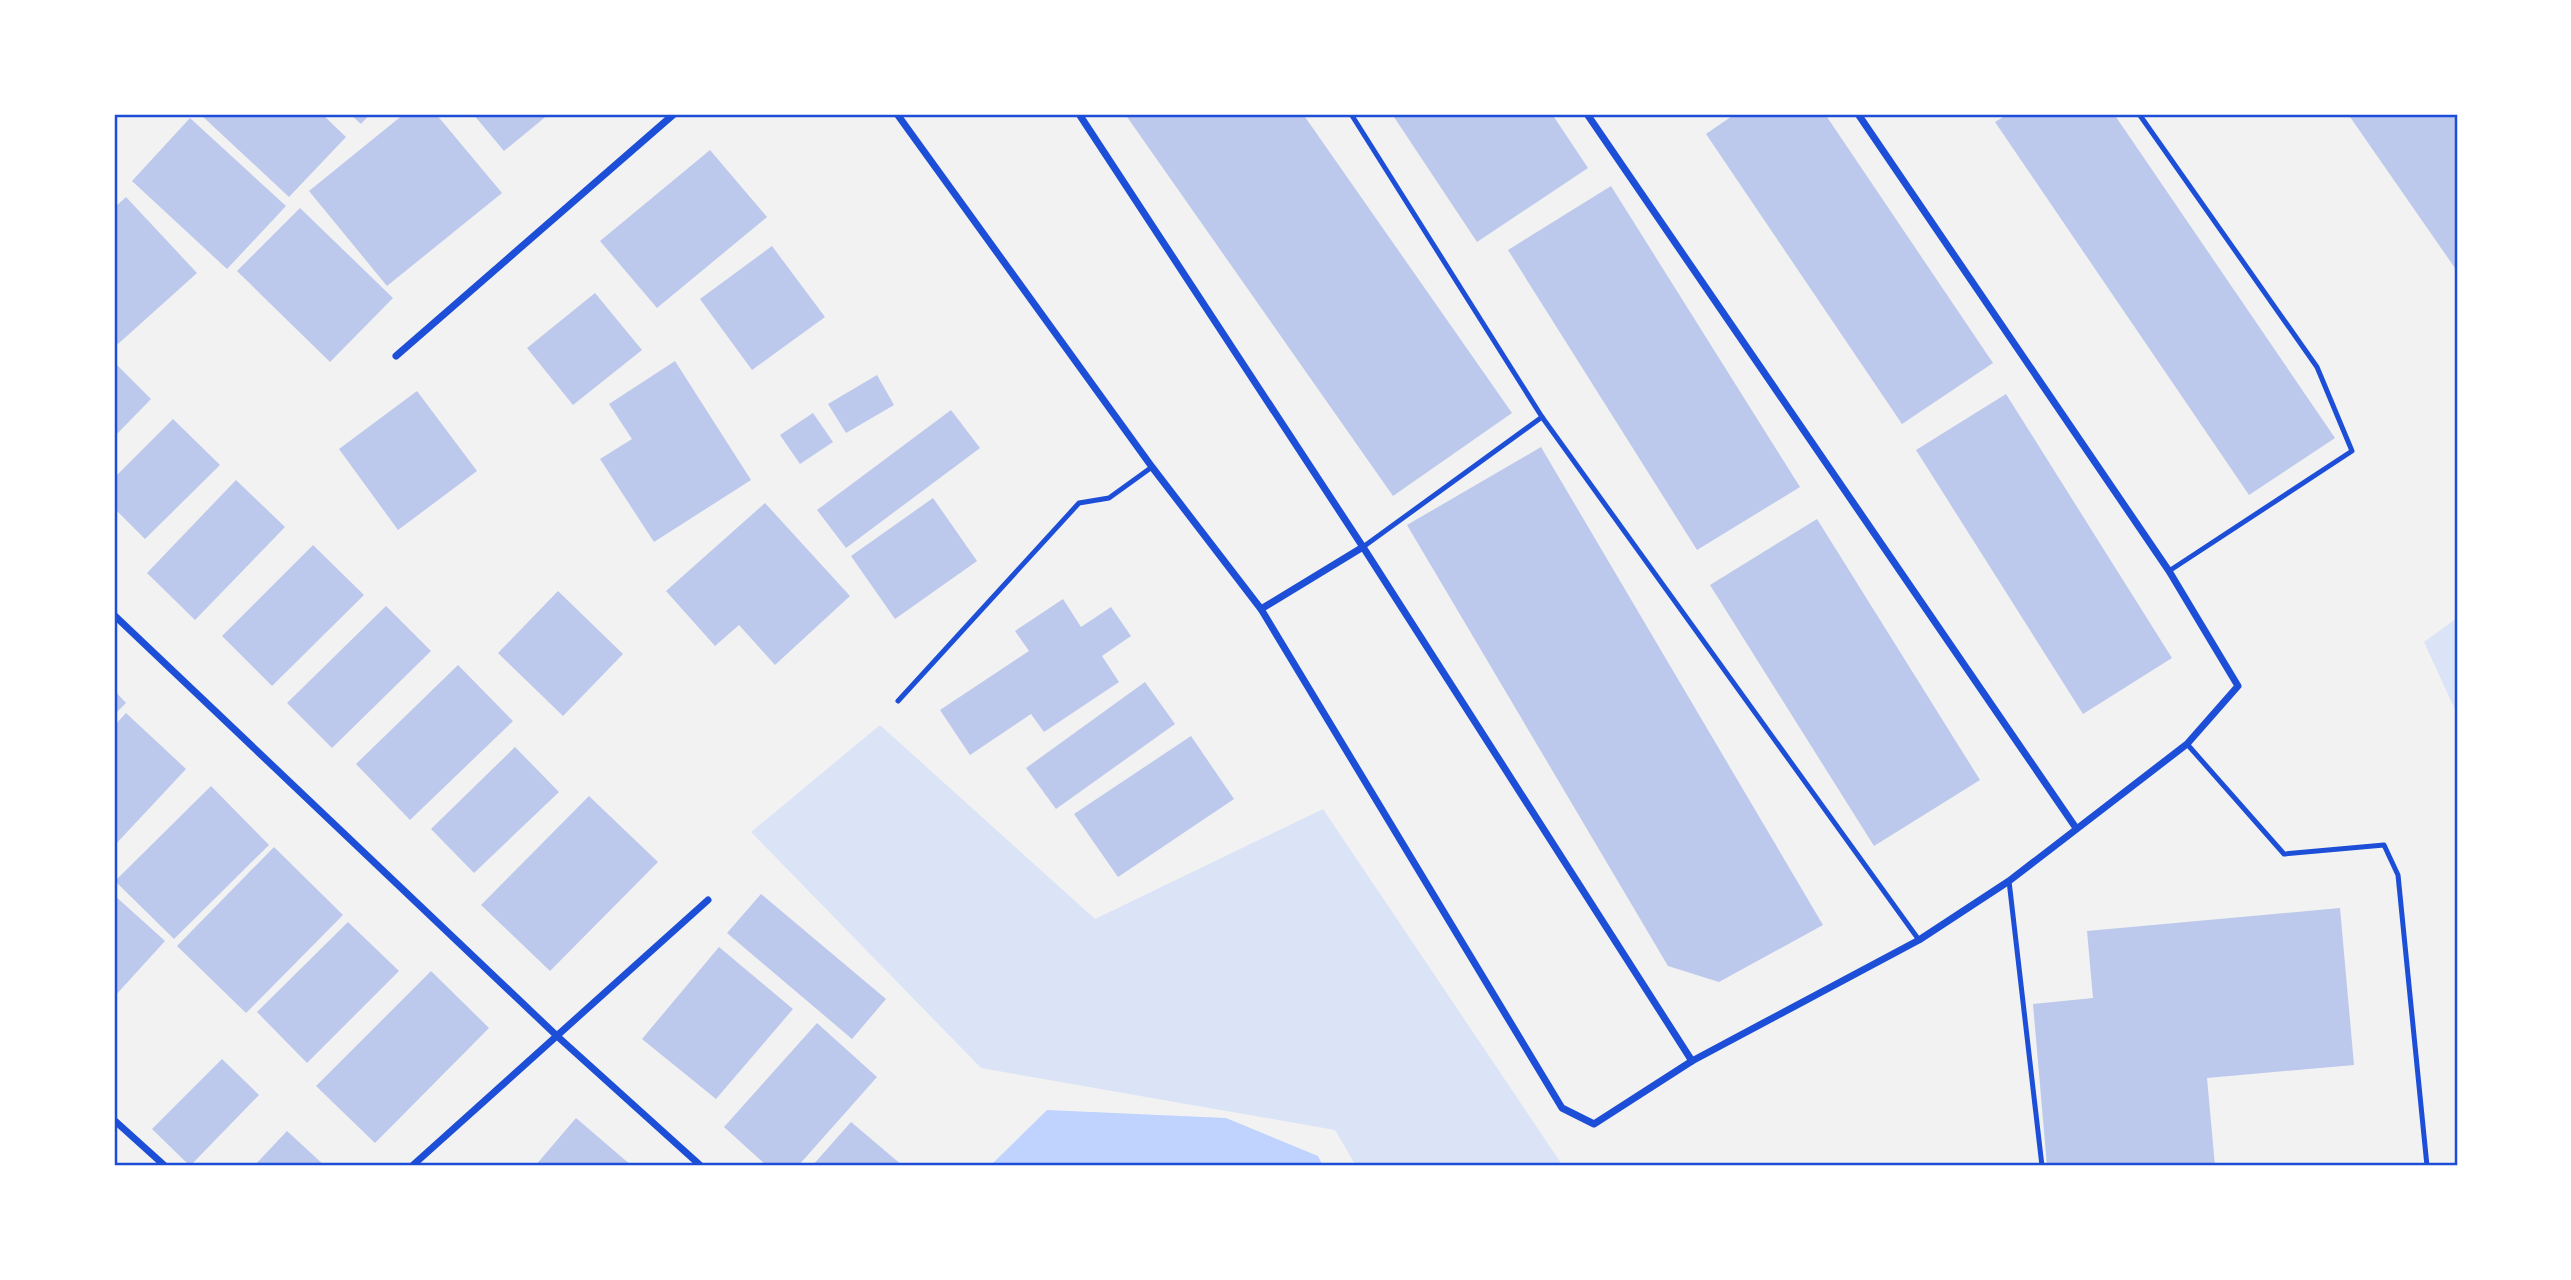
<svg xmlns="http://www.w3.org/2000/svg" width="2571" height="1280" font-family="'Golos Text',sans-serif">
	<rect width="100%" height="100%" fill="#f2f2f2"/>
	<g fill="#dbe4f7">
		<polygon points="2457,618 2457,714 2424,642"/>
		<polygon points="880,725 1095,919 1323,809 1563,1166 1356,1166 1335,1130 981,1068 751,832"/>
	</g>
	<polygon fill="#bfd3fe" points="1047,1110 1226,1118 1318,1156 1323,1166 990,1166"/>
	<g fill="#bdc9ec">
		<polygon points="200,114 322,114 346,137 289,197"/>
		<polygon points="350,114 370,114 361,124"/>
		<polygon points="404,114 436,114 502,193 387,286 309,191"/>
		<polygon points="473,114 549,114 504,151"/>
		<polygon points="1125,114 1303,114 1512,413 1393,496"/>
		<polygon points="1392,114 1552,114 1588,168 1477,242"/>
		<polygon points="1735,114 1825,114 1993,363 1902,424 1706,134"/>
		<polygon points="2008,114 2114,114 2335,438 2249,495 1995,122"/>
		<polygon points="2348,114 2457,114 2457,271"/>
		<polygon points="190,118 286,206 227,269 132,181"/>
		<polygon points="710,150 767,217 657,308 600,241"/>
		<polygon points="1611,186 1800,487 1697,550 1508,250"/>
		<polygon points="126,197 197,273 118,344 114,339 114,208"/>
		<polygon points="300,208 393,298 330,362 237,271"/>
		<polygon points="772,246 825,317 752,370 700,299"/>
		<polygon points="595,293 642,350 573,405 527,348"/>
		<polygon points="675,361 751,480 654,542 600,459 632,439 609,404"/>
		<polygon points="114,362 151,399 114,437"/>
		<polygon points="877,375 894,405 846,433 828,404"/>
		<polygon points="417,391 477,471 398,530 339,449"/>
		<polygon points="2006,394 2172,658 2083,714 1916,450"/>
		<polygon points="951,410 980,448 846,548 817,510"/>
		<polygon points="813,413 833,442 800,464 780,435"/>
		<polygon points="173,419 220,465 145,539 114,508 114,478"/>
		<polygon points="1541,447 1823,925 1719,982 1668,966 1407,525"/>
		<polygon points="236,480 285,527 195,620 147,573"/>
		<polygon points="933,498 977,561 895,619 851,556"/>
		<polygon points="765,503 850,596 775,665 739,625 715,646 666,591"/>
		<polygon points="1817,519 1980,780 1874,846 1710,585"/>
		<polygon points="313,545 364,595 272,686 222,636"/>
		<polygon points="558,591 623,654 563,716 498,653"/>
		<polygon points="1063,599 1081,627 1111,607 1131,636 1102,656 1119,682 1044,732 1031,714 970,755 940,710 1029,651 1015,631"/>
		<polygon points="386,606 431,651 332,748 287,703"/>
		<polygon points="458,665 513,721 410,820 356,764"/>
		<polygon points="1145,682 1175,724 1056,809 1026,768"/>
		<polygon points="114,690 126,703 114,715"/>
		<polygon points="126,713 186,769 114,846 114,726"/>
		<polygon points="1191,736 1234,799 1118,877 1074,814"/>
		<polygon points="515,747 559,792 474,873 431,829"/>
		<polygon points="211,786 269,845 174,939 115,881"/>
		<polygon points="589,796 658,862 550,971 481,905"/>
		<polygon points="274,847 343,915 246,1013 177,946"/>
		<polygon points="761,894 886,999 852,1039 727,933"/>
		<polygon points="114,895 165,941 114,997"/>
		<polygon points="2340,908 2354,1065 2207,1078 2215,1166 2047,1166 2033,1004 2093,998 2087,931"/>
		<polygon points="348,922 399,971 307,1063 257,1012"/>
		<polygon points="719,947 793,1009 716,1099 642,1039"/>
		<polygon points="431,971 489,1028 375,1143 316,1086"/>
		<polygon points="817,1023 877,1077 798,1166 767,1166 724,1127"/>
		<polygon points="222,1059 259,1095 190,1166 152,1129"/>
		<polygon points="576,1118 632,1166 535,1166"/>
		<polygon points="851,1122 903,1166 812,1166"/>
		<polygon points="287,1131 325,1166 254,1166"/>
	</g>
	<g fill="none" stroke-linecap="round" stroke-linejoin="round">
		<g stroke="#1d4ed8" stroke-width="5">
			<polyline points="1351,114 1542,417 1919,940"/>
			<polyline points="2139,114 2317,367 2352,451 2169,571"/>
			<polyline points="1363,547 1542,417"/>
			<polyline points="898,701 1079,503 1109,498 1152,467"/>
			<polyline points="2187,744 2284,854 2384,845 2398,875 2427,1166"/>
			<polyline points="2009,881 2042,1166"/>
		</g>
		<g stroke="#1d4ed8" stroke-width="7">
			<polyline points="897,114 1152,467 1261,609 1562,1108 1594,1124 1692,1061 1919,940 2009,881 2187,744 2238,686 2169,571 1858,114"/>
			<polyline points="1079,114 1363,547 1692,1061"/>
			<polyline points="1587,114 2076,828"/>
			<polyline points="396,356 674,114"/>
			<polyline points="1261,609 1363,547"/>
			<polyline points="114,615 557,1036 701,1166"/>
			<polyline points="114,1120 165,1166"/>
			<polyline points="412,1166 708,900"/>
		</g>
	</g>
	<rect width="2571" height="1280" fill="none" stroke="#ffffff" stroke-width="231"/>
	<rect x="116" y="116" width="2340" height="1048" fill="none" stroke="#1d4ed8" stroke-width="2.5"/>
</svg>
